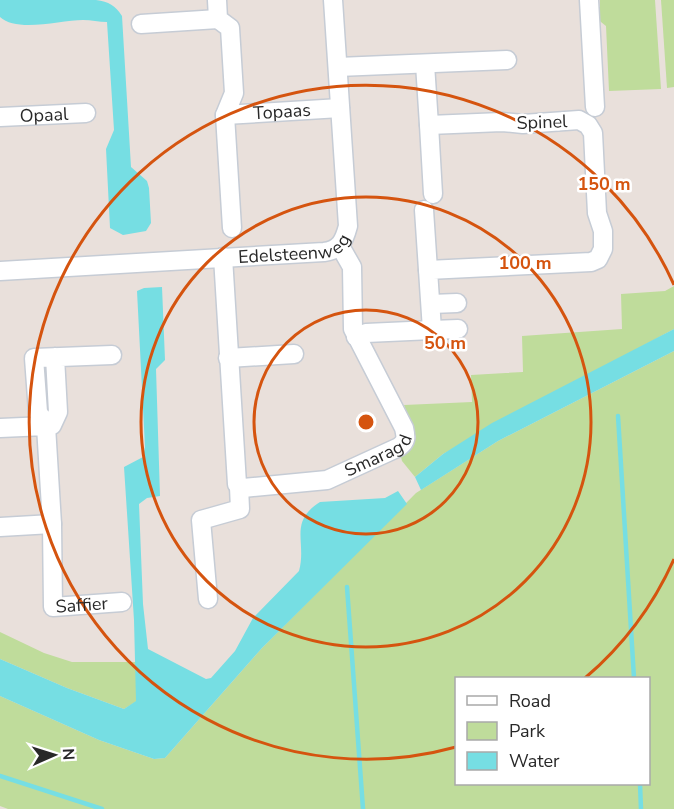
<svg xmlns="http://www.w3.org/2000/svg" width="674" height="809" font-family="'Nunito Sans',sans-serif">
	<rect width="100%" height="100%" fill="#e9e0db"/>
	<g fill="#bfdc9b" fill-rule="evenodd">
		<polygon points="600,0 655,0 661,89 609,91 606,26 596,18 595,8 600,7"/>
		<polygon points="661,0 674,0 674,87 667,88"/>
		<polygon points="674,286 674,329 443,454 415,477 402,461 400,453 414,443 416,437 404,405 472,402 471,375 523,372 522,336 622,329 621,294 665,291"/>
		<path d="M674,351V809H8L0,806V696L99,740L154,759L165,758L262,648L416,493L498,441ZM456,678H648V784H456Z"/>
		<polygon points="0,632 44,653 72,662 136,662 137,701 124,709 67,688 0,659"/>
	</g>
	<g fill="#76dee3">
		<path d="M0,0H96C109,2 115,5 122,16L131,167L147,181L149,188L151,223L146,231L123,235L110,228L106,149L114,130L107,22C99,22 91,20 83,20C61,20 17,33 0,17Z"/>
		<path d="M162,287L165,360L156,369L160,496L147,498L139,504L143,604L148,649L206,679L211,678L235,651L253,618L299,571C307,542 288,522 320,502L385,498L398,491L407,504L262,648L165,758L154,759L99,740L0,696V659L67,688L124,709L136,701L134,620L124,467L143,457L145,447L137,291L144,288Z"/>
		<polygon points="674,329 674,351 498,441 421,490 415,477 443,454 492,423"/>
	</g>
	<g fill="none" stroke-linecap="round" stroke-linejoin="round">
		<g stroke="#76dee3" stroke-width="4.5">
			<polyline points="618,416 634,678"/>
			<polyline points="347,587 363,809"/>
			<polyline points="0,776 102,809"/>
			<polyline points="640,784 641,809"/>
		</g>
		<g stroke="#c6ccd5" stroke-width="21">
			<g id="minor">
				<path id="s1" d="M217,0L218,19L230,28L234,93L225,115L340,108"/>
				<polyline points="589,0 595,107"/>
				<polyline points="141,24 218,19"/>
				<polyline points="338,67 507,60"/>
				<polyline points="225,115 232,228"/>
				<path id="s2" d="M0,117L86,113"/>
				<polyline points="429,125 433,194"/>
				<polyline points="424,210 428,270"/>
				<path id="s3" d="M223,257L237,484L243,488L327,480L399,447C407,441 406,437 404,428L353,329L352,267L340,246"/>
				<path id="s4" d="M0,271L324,252C340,250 344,241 348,226L333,0"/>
				<polyline points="431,304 457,303"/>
				<polyline points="432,330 458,329"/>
				<polyline points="356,337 366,333 432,330 428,270 591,262 598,259 603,249 603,231 597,213 593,133 588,125 579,120 523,124 502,122 429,125 425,64"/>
				<polyline points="55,357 58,412 52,425 46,426 38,412 34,358 112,355"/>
				<polyline points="228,358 294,354"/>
				<path id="s5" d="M0,428L46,426L52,524L53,607L122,602"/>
				<polyline points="0,527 52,524"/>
				<polyline points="208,599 201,520 240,509 239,487"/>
			</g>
		</g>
		<use href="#minor" stroke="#fff" stroke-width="18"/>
	</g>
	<g fill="none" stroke="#d5540f" stroke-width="3">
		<circle cx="366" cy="422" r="112"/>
		<circle cx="366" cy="422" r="225"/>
		<path d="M674 559A337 337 0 0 1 585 678M456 747A337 337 0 1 1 674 285"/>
	</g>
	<g text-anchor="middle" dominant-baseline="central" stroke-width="5" stroke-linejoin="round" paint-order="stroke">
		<g font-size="18" fill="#282828" stroke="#fff">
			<text stroke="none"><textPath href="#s1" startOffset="180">Topaas</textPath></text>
			<text stroke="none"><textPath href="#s2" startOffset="44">Opaal</textPath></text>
			<text transform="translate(542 122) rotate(-2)">Spinel</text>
			<text stroke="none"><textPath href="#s4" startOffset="296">Edelsteenweg</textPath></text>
			<text stroke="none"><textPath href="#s3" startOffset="376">Smaragd</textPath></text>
			<text stroke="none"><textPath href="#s5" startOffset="256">Saffier</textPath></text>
		</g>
	</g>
	<circle cx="366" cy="422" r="9" fill="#d5540f" stroke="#fff" stroke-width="3"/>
	<g font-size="18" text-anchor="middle" font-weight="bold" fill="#d5540f" stroke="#fff" stroke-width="5" stroke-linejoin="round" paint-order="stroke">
		<text x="604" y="190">150 m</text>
		<text x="525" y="269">100 m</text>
		<text x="445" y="349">50 m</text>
	</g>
	<rect x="455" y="677" width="195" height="108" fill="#ffffff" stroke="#a9a9a9" stroke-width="1.5"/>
	<rect x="467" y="696" width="30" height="9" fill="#ffffff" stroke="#a9a9a9" stroke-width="1.5"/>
	<text x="509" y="707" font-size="18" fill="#282828">Road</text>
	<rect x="467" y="722" width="30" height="18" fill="#bfdc9b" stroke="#a9a9a9" stroke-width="1.5"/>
	<text x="509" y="737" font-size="18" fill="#282828">Park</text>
	<rect x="467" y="752" width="30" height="18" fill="#76dee3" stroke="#a9a9a9" stroke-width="1.5"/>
	<text x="509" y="767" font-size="18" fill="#282828">Water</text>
	<g transform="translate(54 755) rotate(87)" stroke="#ffffff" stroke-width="4.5" paint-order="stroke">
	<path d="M0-4.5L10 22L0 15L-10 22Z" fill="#282828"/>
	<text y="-9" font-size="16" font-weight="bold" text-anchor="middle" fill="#282828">N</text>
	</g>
</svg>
